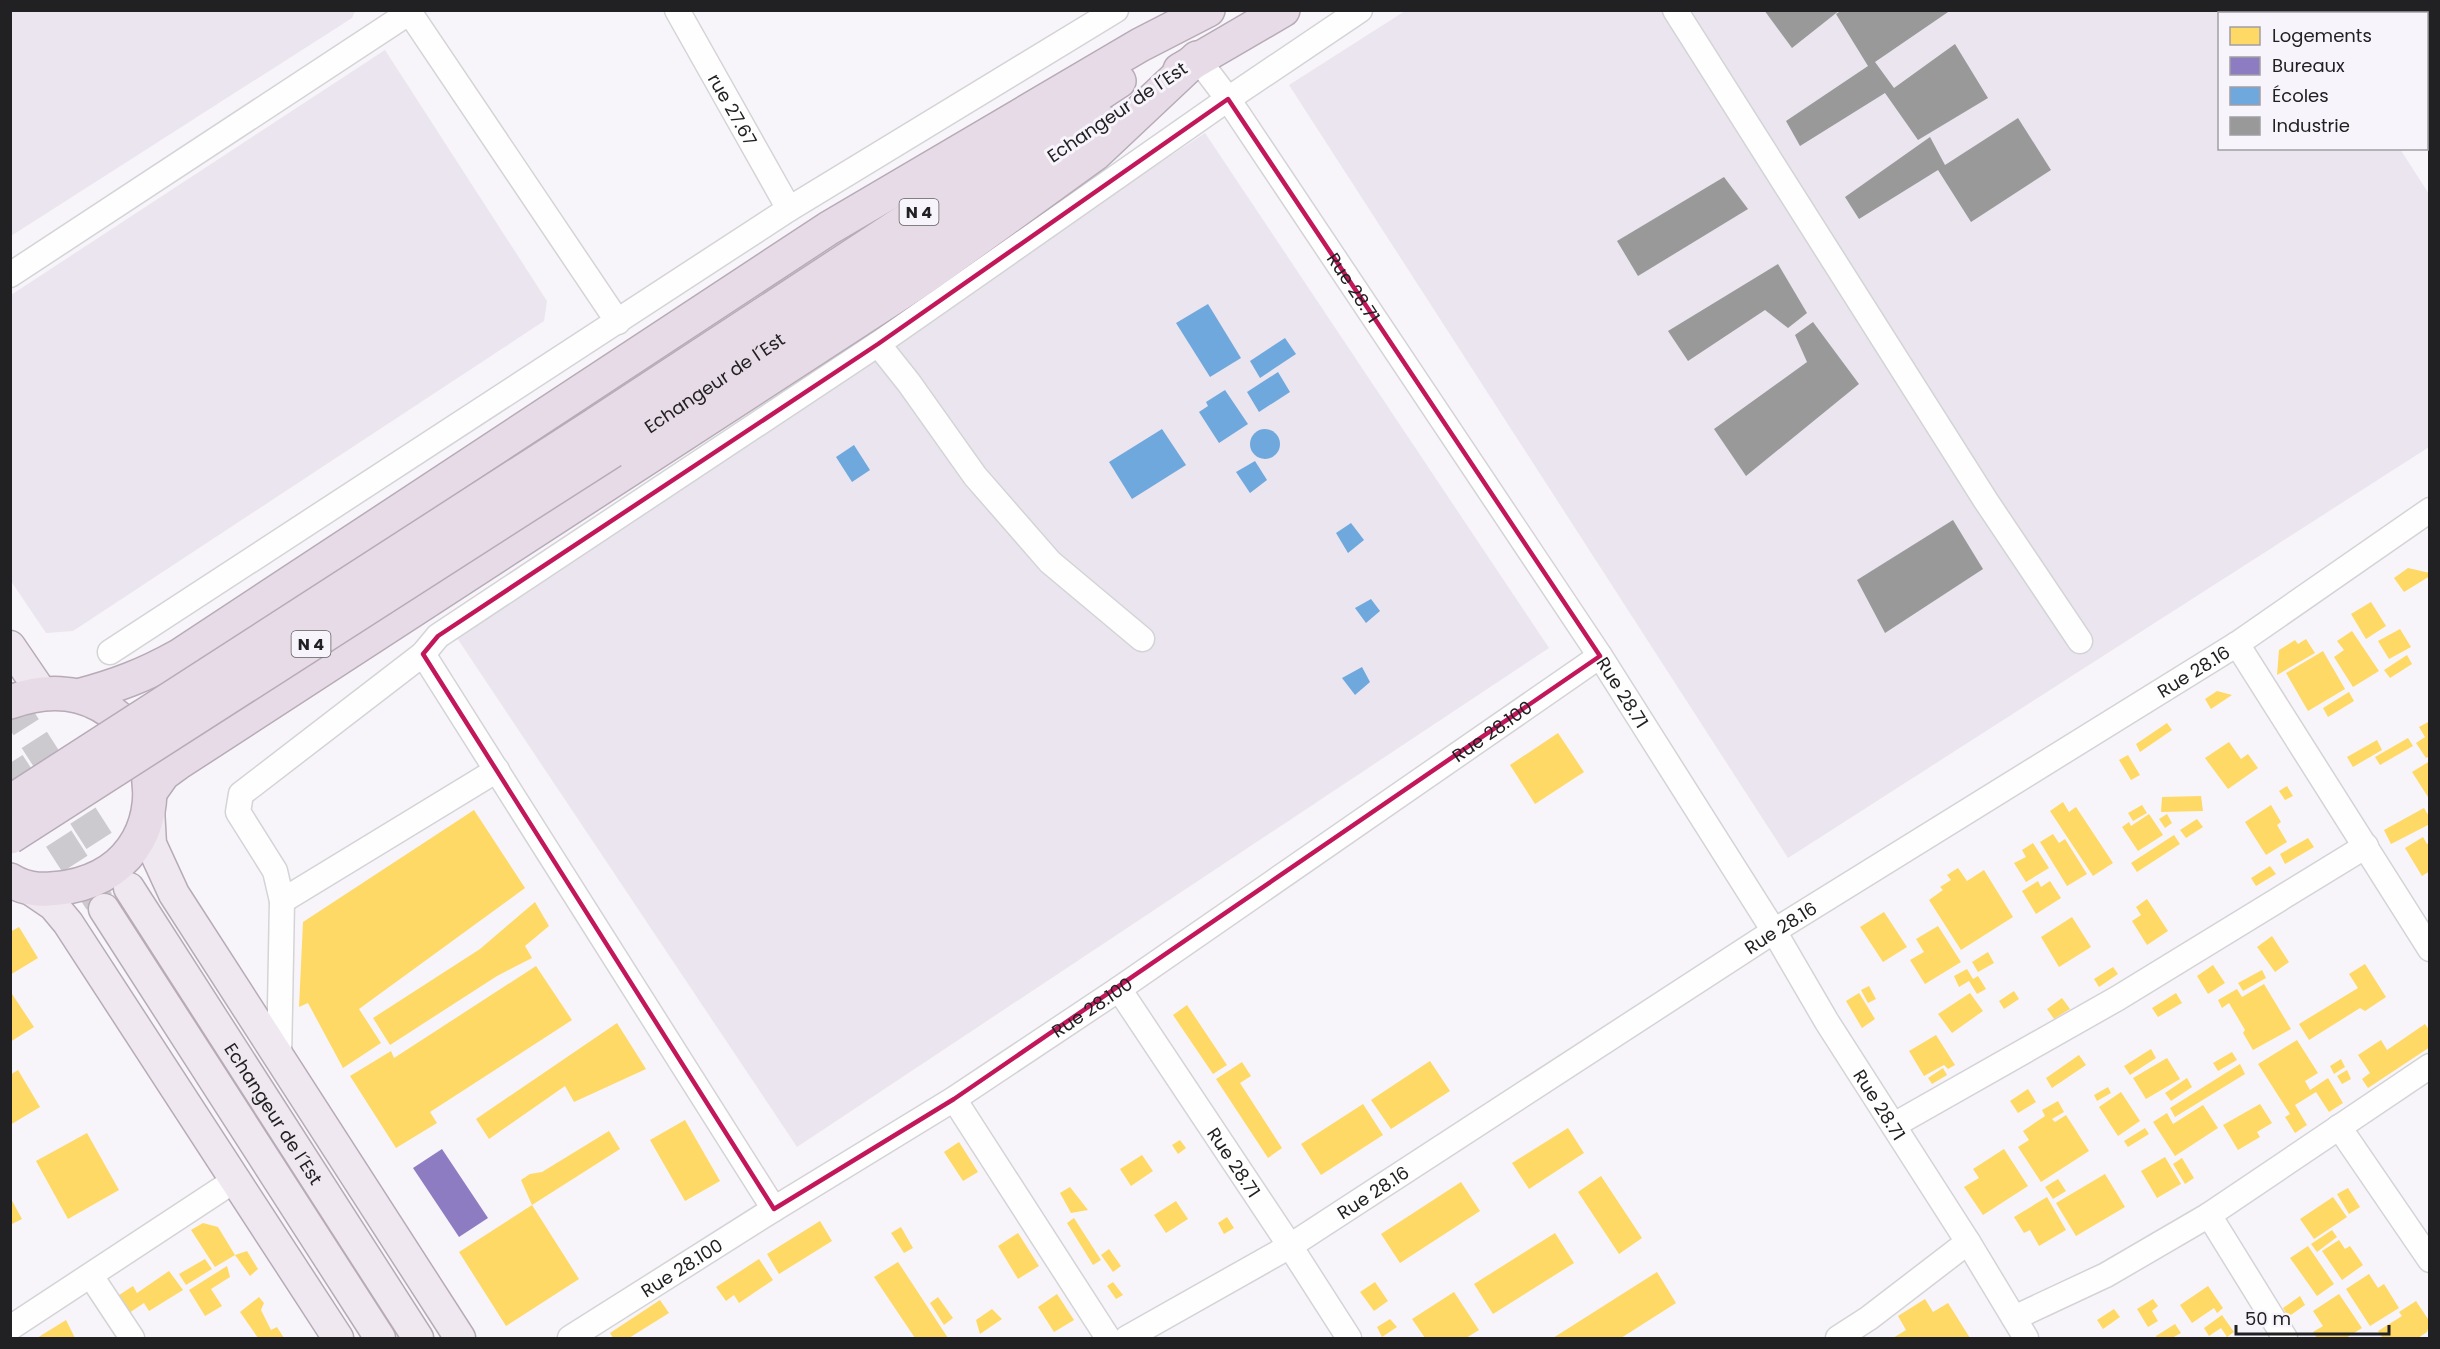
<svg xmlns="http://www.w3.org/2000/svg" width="2440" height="1349" font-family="Poppins,sans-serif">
	<rect width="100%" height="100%" fill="#f7f5fa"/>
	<g fill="#eae5ee">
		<polygon points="11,10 355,10 355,11 352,18 11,236"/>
		<polygon points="1405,11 2311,11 2313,13 2220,14 2220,148 2400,149 2429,194 2429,447 1788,858 1289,85"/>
		<polygon points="385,50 547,301 544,321 73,631 46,633 11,581 11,295"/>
		<polygon points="1205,133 1549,648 797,1147 453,632"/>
	</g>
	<g fill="#ffd966">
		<polygon points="2408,568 2430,573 2430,576 2404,592 2394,578"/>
		<polygon points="2371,602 2386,626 2366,639 2351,614"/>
		<polygon points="2400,629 2411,647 2389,659 2378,641"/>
		<polygon points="2352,631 2379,671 2353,687 2334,657 2344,650 2337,641"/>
		<polygon points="2306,639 2315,653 2277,675 2279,650 2295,640 2298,644"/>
		<polygon points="2323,651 2345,689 2308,711 2286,673"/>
		<polygon points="2407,655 2412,664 2390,678 2384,670"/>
		<polygon points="2217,691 2232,695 2211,709 2205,699"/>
		<polygon points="2349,692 2354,701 2328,717 2323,708"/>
		<polygon points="2430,721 2430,756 2426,758 2416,743 2425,737 2419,727"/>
		<polygon points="2167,723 2172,730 2140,752 2136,744"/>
		<polygon points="1558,733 1584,772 1535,804 1510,765"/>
		<polygon points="2408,738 2413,746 2380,765 2375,757"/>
		<polygon points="2377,740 2382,750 2353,767 2347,757"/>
		<polygon points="2229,742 2241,759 2248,754 2258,768 2228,789 2205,758"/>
		<polygon points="2128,755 2140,775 2131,780 2119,760"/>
		<polygon points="2430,761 2430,797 2428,797 2412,772"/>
		<polygon points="2287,786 2293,796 2285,800 2279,791"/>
		<polygon points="2201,796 2203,811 2161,812 2162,797"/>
		<polygon points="2063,802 2069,812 2076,807 2113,863 2093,876 2050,811"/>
		<polygon points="2142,805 2147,813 2133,821 2128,813"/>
		<polygon points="2271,805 2281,822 2277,825 2287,842 2266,855 2245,822"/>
		<polygon points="2424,808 2430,818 2430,824 2391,844 2384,830"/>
		<polygon points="474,810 525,888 359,1009 381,1043 343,1068 308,1003 299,1007 303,922"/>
		<polygon points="2149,814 2163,835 2138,851 2122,827 2129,822 2131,826"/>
		<polygon points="2167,814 2172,823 2165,828 2159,819"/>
		<polygon points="2197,819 2203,827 2186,838 2180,830"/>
		<polygon points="2053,834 2059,843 2065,839 2087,874 2067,886 2040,842"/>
		<polygon points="2174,835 2180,844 2137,872 2131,863"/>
		<polygon points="2423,837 2427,844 2430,843 2430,871 2422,876 2405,848"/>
		<polygon points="2308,838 2314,847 2285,864 2280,854"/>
		<polygon points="2033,843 2049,868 2026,882 2014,863 2026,857 2022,850"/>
		<polygon points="2270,866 2276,874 2256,886 2251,878"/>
		<polygon points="1958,868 1967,881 1984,870 2013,917 1961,950 1929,900 1943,890 1940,887 1951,880 1947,875"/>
		<polygon points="2038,881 2041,887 2050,881 2061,898 2036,914 2022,891"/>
		<polygon points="2147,899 2168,931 2147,945 2132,921 2141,915 2136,907"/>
		<polygon points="535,902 549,926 525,946 532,958 497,976 390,1045 373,1018 480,949"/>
		<polygon points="1884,912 1907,947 1883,962 1860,927"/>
		<polygon points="2072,917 2091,947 2059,967 2041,937"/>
		<polygon points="1938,926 1961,962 1925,984 1910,960 1924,952 1916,939"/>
		<polygon points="19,927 38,958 10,975 10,932"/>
		<polygon points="2272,936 2289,962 2275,972 2257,947"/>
		<polygon points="1988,952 1994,963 1978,972 1972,962"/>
		<polygon points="2365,964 2386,997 2365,1011 2360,1008 2309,1040 2299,1024 2358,988 2349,974"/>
		<polygon points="2213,965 2225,983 2208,994 2197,976"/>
		<polygon points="536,966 572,1020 430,1112 437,1123 396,1148 350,1076 391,1051 394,1058"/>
		<polygon points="2113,967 2118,974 2099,987 2094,979"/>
		<polygon points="1967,969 1973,979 1978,976 1986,989 1977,994 1969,981 1959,987 1954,976"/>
		<polygon points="2262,970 2266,978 2243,991 2238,983"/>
		<polygon points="2264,984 2291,1029 2253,1050 2243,1033 2245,1030 2229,1003 2222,1008 2218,1000 2237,989 2242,997"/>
		<polygon points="1869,986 1876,999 1868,1003 1861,990"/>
		<polygon points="10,991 34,1027 10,1042"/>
		<polygon points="2014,991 2019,999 2004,1009 1999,1001"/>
		<polygon points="1859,993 1875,1019 1862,1028 1846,1001"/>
		<polygon points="1970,993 1983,1011 1952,1033 1938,1014"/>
		<polygon points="2176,993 2182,1003 2158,1017 2152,1008"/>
		<polygon points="2062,998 2070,1009 2054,1019 2047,1009"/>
		<polygon points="1187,1005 1227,1065 1213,1074 1173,1015"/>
		<polygon points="617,1023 646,1069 574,1102 565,1086 489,1139 476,1119"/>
		<polygon points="2425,1024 2430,1031 2430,1047 2368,1088 2362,1079 2370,1073 2358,1055 2381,1040 2387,1050"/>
		<polygon points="1936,1035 1955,1065 1948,1069 1944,1065 1924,1076 1909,1051"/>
		<polygon points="2297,1040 2318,1073 2305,1081 2310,1090 2328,1078 2343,1103 2329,1112 2316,1092 2295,1105 2307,1125 2295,1133 2285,1117 2290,1114 2258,1064"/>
		<polygon points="2151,1049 2156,1058 2130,1075 2124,1066"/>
		<polygon points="2232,1052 2237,1060 2218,1071 2213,1063"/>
		<polygon points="2079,1055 2086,1065 2052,1088 2046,1078"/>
		<polygon points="2167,1058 2180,1079 2146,1099 2133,1078"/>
		<polygon points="2341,1059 2345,1067 2334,1074 2330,1066"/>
		<polygon points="1430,1061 1450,1091 1391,1129 1371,1100"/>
		<polygon points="1242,1062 1251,1076 1240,1083 1282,1148 1268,1158 1216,1079"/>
		<polygon points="2240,1064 2245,1074 2175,1117 2170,1108"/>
		<polygon points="1943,1068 1947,1075 1932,1084 1928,1078"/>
		<polygon points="18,1070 40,1107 10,1125 10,1075"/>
		<polygon points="2347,1070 2351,1079 2342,1084 2337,1076"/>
		<polygon points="2187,1078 2192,1087 2171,1101 2165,1093"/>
		<polygon points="2108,1087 2111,1093 2097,1101 2094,1095"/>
		<polygon points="2028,1089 2036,1102 2018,1113 2010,1101"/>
		<polygon points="2121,1092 2140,1121 2118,1136 2099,1107"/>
		<polygon points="2058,1101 2064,1112 2052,1119 2055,1122 2066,1115 2089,1151 2041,1182 2018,1147 2029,1140 2023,1131 2045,1116 2042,1110"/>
		<polygon points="1363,1104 1383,1135 1321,1175 1301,1144"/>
		<polygon points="2260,1104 2272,1123 2257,1132 2260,1137 2238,1150 2223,1125"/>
		<polygon points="2203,1105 2218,1128 2175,1156 2153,1122 2167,1113 2173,1124"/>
		<polygon points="685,1120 720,1181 685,1201 650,1140"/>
		<polygon points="1568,1128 1584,1153 1529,1189 1512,1163"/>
		<polygon points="2145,1128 2149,1134 2128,1147 2124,1141"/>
		<polygon points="609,1131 620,1149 532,1205 579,1279 506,1326 459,1252 532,1205 521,1180 530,1174 542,1172"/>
		<polygon points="87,1133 119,1190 68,1219 36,1161"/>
		<polygon points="1180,1140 1186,1148 1178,1154 1172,1145"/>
		<polygon points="959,1142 978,1172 963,1181 944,1152"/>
		<polygon points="2004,1149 2028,1186 1983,1215 1964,1187 1979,1178 1973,1169"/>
		<polygon points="1142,1155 1153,1171 1131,1186 1120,1169"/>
		<polygon points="2165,1157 2181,1184 2157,1198 2141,1171"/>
		<polygon points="2182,1158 2194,1178 2185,1184 2173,1164"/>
		<polygon points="2105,1174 2125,1207 2076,1236 2056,1203"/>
		<polygon points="1601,1176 1642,1238 1619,1254 1578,1192"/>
		<polygon points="2058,1179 2066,1191 2053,1199 2045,1187"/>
		<polygon points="1461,1182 1480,1211 1400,1263 1381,1234"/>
		<polygon points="1070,1187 1088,1210 1071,1213 1060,1193"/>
		<polygon points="2348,1188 2360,1207 2349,1214 2337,1194"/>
		<polygon points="10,1197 22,1219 10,1225"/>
		<polygon points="2047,1197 2066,1230 2039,1246 2030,1230 2024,1233 2014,1217"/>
		<polygon points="2333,1197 2347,1217 2314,1239 2300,1219"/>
		<polygon points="1176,1201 1188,1219 1166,1233 1154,1215"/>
		<polygon points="1227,1217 1234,1228 1224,1234 1218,1223"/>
		<polygon points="1074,1218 1101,1260 1093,1265 1067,1223"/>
		<polygon points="820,1221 832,1241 779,1274 767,1254"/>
		<polygon points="203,1223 218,1227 235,1255 215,1267 191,1230"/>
		<polygon points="901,1227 913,1248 904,1253 891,1233"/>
		<polygon points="2332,1230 2337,1237 2317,1252 2311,1244"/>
		<polygon points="1018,1233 1039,1266 1018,1279 998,1246"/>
		<polygon points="1555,1233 1574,1263 1493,1314 1474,1284"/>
		<polygon points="2339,1240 2345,1249 2350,1246 2363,1265 2342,1280 2322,1251"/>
		<polygon points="2308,1246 2334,1284 2317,1296 2290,1258"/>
		<polygon points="1109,1249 1121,1266 1113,1272 1101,1255"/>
		<polygon points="247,1251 258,1269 250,1276 235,1255"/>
		<polygon points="205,1259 212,1269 186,1285 179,1274"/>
		<polygon points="759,1259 773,1280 739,1303 734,1295 726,1301 716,1287"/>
		<polygon points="898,1262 948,1338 915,1338 874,1277"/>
		<polygon points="227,1266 230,1277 211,1289 222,1306 205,1316 189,1290"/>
		<polygon points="169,1271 183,1290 149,1311 144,1303 126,1315 116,1297 133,1286 137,1293"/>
		<polygon points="1657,1272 1676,1303 1621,1338 1553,1338"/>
		<polygon points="2369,1274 2378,1288 2384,1284 2399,1308 2370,1326 2346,1289"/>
		<polygon points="1113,1282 1123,1295 1116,1299 1107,1286"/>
		<polygon points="1375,1282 1388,1301 1374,1311 1360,1292"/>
		<polygon points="2208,1286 2223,1308 2217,1313 2214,1308 2192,1323 2180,1305"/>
		<polygon points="1454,1292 1479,1330 1466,1338 1425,1338 1412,1319"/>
		<polygon points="1057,1294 1074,1320 1054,1332 1038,1307"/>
		<polygon points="2339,1294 2362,1328 2346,1338 2317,1338 2313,1332 2323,1326 2313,1311"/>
		<polygon points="2300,1296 2305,1305 2288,1317 2283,1308"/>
		<polygon points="259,1297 264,1303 261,1310 271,1330 277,1327 284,1338 258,1338 240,1312"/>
		<polygon points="938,1297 953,1318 944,1325 930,1303"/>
		<polygon points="1925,1299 1933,1312 1948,1303 1970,1338 1893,1338 1906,1330 1898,1316"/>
		<polygon points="2153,1299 2158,1306 2152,1311 2158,1321 2148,1327 2137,1309"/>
		<polygon points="660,1300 669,1313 629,1338 613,1338 610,1333"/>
		<polygon points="2416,1301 2430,1322 2427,1332 2418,1338 2379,1338 2382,1337 2378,1331 2402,1316 2399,1312"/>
		<polygon points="992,1309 1002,1319 980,1334 976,1320"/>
		<polygon points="2114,1309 2120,1317 2103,1329 2097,1320"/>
		<polygon points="2222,1315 2234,1332 2227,1337 2221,1328 2209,1336 2204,1328"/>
		<polygon points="1390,1319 1397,1327 1382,1337 1377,1327"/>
		<polygon points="66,1320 75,1338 37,1338"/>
		<polygon points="2175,1324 2181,1333 2172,1338 2157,1338 2156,1336"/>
	</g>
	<polygon fill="#8e7cc3" points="442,1149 488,1218 459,1237 413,1168"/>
	<g fill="#6fa8dc">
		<polygon points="1208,304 1241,358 1210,377 1176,323"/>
		<polygon points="1285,338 1296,354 1260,378 1250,361"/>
		<polygon points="1278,372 1290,392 1259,412 1247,392"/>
		<polygon points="1225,390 1248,424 1219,443 1199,412 1208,406 1206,402"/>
		<polygon points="1162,429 1186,465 1132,499 1109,462"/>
		<circle cx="1265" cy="444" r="15"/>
		<polygon points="854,445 870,470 852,482 836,457"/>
		<polygon points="1255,461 1267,480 1250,493 1236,472"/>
		<polygon points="1351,523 1364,540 1348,553 1336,533"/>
		<polygon points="1371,599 1380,611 1366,623 1355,608"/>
		<polygon points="1362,667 1370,682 1355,695 1342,678"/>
	</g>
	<g fill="#999">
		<polygon points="1764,10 1840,10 1792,48"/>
		<polygon points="1842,10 1951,10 1875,62 1894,88 1955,44 1988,98 1918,140 1885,93 1800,146 1786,121 1868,66 1836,14"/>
		<polygon points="2018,118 2051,170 1971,222 1938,170 1859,219 1845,197 1930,137 1945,165"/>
		<polygon points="1724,177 1748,209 1638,276 1617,241"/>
		<polygon points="1778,264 1807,313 1788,328 1765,310 1688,361 1668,331"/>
		<polygon points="1813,322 1859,384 1746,476 1714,429 1807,362 1795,335"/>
		<polygon points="1953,520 1983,569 1885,633 1857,580"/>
	</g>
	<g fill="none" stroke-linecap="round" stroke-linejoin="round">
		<g stroke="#cccacf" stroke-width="30" stroke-dasharray="30 15" stroke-linecap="butt">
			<polyline points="10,702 128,886"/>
			<polyline points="10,763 104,909"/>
		</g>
		<g stroke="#d4d3d6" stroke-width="27">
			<g id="minor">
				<polyline points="408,10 618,322"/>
				<path id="s1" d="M677,10L789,209"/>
				<polyline points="1675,10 1986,501 2080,641"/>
				<polyline points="2354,10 2356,14"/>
				<path id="s2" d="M1197,58L1228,99L1600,656L1774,931L1827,1022L1968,1242L2026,1338"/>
				<polyline points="2426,123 2430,127"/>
				<polyline points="10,275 410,12"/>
				<polyline points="878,344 909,383 975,476 1050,562 1142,639"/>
				<polyline points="2237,644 2430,949"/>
				<polyline points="110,652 789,209 1116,10"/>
				<polyline points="423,654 774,1209"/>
				<polyline points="282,901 497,770"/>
				<path id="s3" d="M1119,989L1290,1246L1349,1338"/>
				<polyline points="279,1060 282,901 275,871 238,812 241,794 423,654 438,636 878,344 1228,99 1360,10"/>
				<polyline points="954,1099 1108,1338"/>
				<polyline points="1894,1125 2118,998 2366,846"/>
				<polyline points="2339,1127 2430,1260"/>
				<polyline points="2209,1215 2285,1338"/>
				<polyline points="91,1276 132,1338"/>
				<polyline points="2014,1318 2106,1275 2209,1215 2430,1066"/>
				<polyline points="10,1328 235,1180"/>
				<path id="s4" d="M570,1338L774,1209L954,1099L1119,989L1600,656"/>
				<path id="s5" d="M1127,1338L1290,1246L1774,931L2237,644L2430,510"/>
				<polyline points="1838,1338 1869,1318 1968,1242"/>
			</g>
		</g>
		<g stroke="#b8abb8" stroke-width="33">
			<g id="major">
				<polyline points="10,646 42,693"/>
				<polyline points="149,808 151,844 174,894 460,1338"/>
				<path id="s6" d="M129,888L418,1338"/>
				<polyline points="31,890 53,905 68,923 338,1338"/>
				<polyline points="104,909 380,1338"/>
			</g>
		</g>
		<g stroke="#b8abb8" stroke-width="36">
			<g id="highway">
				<polyline points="1180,70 1283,10"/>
				<polyline points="596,424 1119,81"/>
				<path id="s7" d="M612,451L1103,122"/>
				<path d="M78,696C116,686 145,675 179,656L829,228L1140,45L1208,10"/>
				<path d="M10,702C156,649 207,861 68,887C47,890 29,892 10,880"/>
				<polyline points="151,791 163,774 178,763 925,277 1095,154 1197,58"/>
			</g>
		</g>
		<use href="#minor" stroke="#fefefe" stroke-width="24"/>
		<use href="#major" stroke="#efe8f0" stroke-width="30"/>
		<use href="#highway" stroke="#e6dbe6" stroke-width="33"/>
		<g stroke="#b8abb8" stroke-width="36" stroke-linecap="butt">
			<g id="highway-bridge">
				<polyline points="10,802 596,424"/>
				<polyline points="10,837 612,451"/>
			</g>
		</g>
		<use href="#highway-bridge" stroke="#e6dbe6" stroke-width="33"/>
	</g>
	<path fill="none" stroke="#c2185b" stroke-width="4.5" stroke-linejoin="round" d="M1228,99L1600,656L954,1099L774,1209L423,654L438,636L878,344Z"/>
	<g text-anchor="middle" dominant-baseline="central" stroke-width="6" stroke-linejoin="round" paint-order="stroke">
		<g fill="#f7f4fb" stroke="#616063" stroke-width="1.5">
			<rect x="899.5" y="199" width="39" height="26" rx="4.5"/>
			<rect x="291.5" y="631" width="39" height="26" rx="4.5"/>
		</g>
		<g font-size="16" font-weight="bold" fill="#212022">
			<text x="919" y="212">N 4</text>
			<text x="311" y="644">N 4</text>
		</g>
		<g font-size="18" fill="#212022" stroke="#f7f4fb">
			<text stroke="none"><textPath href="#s1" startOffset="114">rue 27.67</textPath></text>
			<text transform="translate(1117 112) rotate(-34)">Echangeur de l´Est</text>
			<text stroke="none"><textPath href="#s2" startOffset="278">Rue 28.71</textPath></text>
			<text stroke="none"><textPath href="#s7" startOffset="123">Echangeur de l´Est</textPath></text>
			<text stroke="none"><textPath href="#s5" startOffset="1258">Rue 28.16</textPath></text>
			<text stroke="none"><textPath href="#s2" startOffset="764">Rue 28.71</textPath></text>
			<text stroke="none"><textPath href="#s4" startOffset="1104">Rue 28.100</textPath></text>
			<text stroke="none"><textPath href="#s5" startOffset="772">Rue 28.16</textPath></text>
			<text stroke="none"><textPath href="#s4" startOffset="618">Rue 28.100</textPath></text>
			<text stroke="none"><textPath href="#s2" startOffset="1250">Rue 28.71</textPath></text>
			<text stroke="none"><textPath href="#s6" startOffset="268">Echangeur de l´Est</textPath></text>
			<text stroke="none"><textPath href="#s3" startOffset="208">Rue 28.71</textPath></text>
			<text stroke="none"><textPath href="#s5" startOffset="286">Rue 28.16</textPath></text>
			<text stroke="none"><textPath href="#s4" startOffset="132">Rue 28.100</textPath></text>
		</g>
	</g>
	<rect width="2440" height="1349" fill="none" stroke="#212022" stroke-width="24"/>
	<rect x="2218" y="12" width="210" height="138" fill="#f7f4fb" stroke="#a19fa4" stroke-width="1.5"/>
	<rect x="2230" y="27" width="30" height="18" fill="#ffd966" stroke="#a19fa4" stroke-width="1.5"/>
	<text x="2272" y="42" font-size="18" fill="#212022">Logements</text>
	<rect x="2230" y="57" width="30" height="18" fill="#8e7cc3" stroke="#a19fa4" stroke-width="1.5"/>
	<text x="2272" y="72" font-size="18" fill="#212022">Bureaux</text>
	<rect x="2230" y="87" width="30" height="18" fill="#6fa8dc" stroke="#a19fa4" stroke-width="1.5"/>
	<text x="2272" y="102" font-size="18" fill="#212022">Écoles</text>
	<rect x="2230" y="117" width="30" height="18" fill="#999999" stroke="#a19fa4" stroke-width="1.5"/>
	<text x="2272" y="132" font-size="18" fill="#212022">Industrie</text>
	<path d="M2236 1325v9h153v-9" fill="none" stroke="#212022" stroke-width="3"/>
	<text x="2245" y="1325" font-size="18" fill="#212022" stroke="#f7f4fb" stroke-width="4.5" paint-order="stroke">50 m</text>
</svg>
